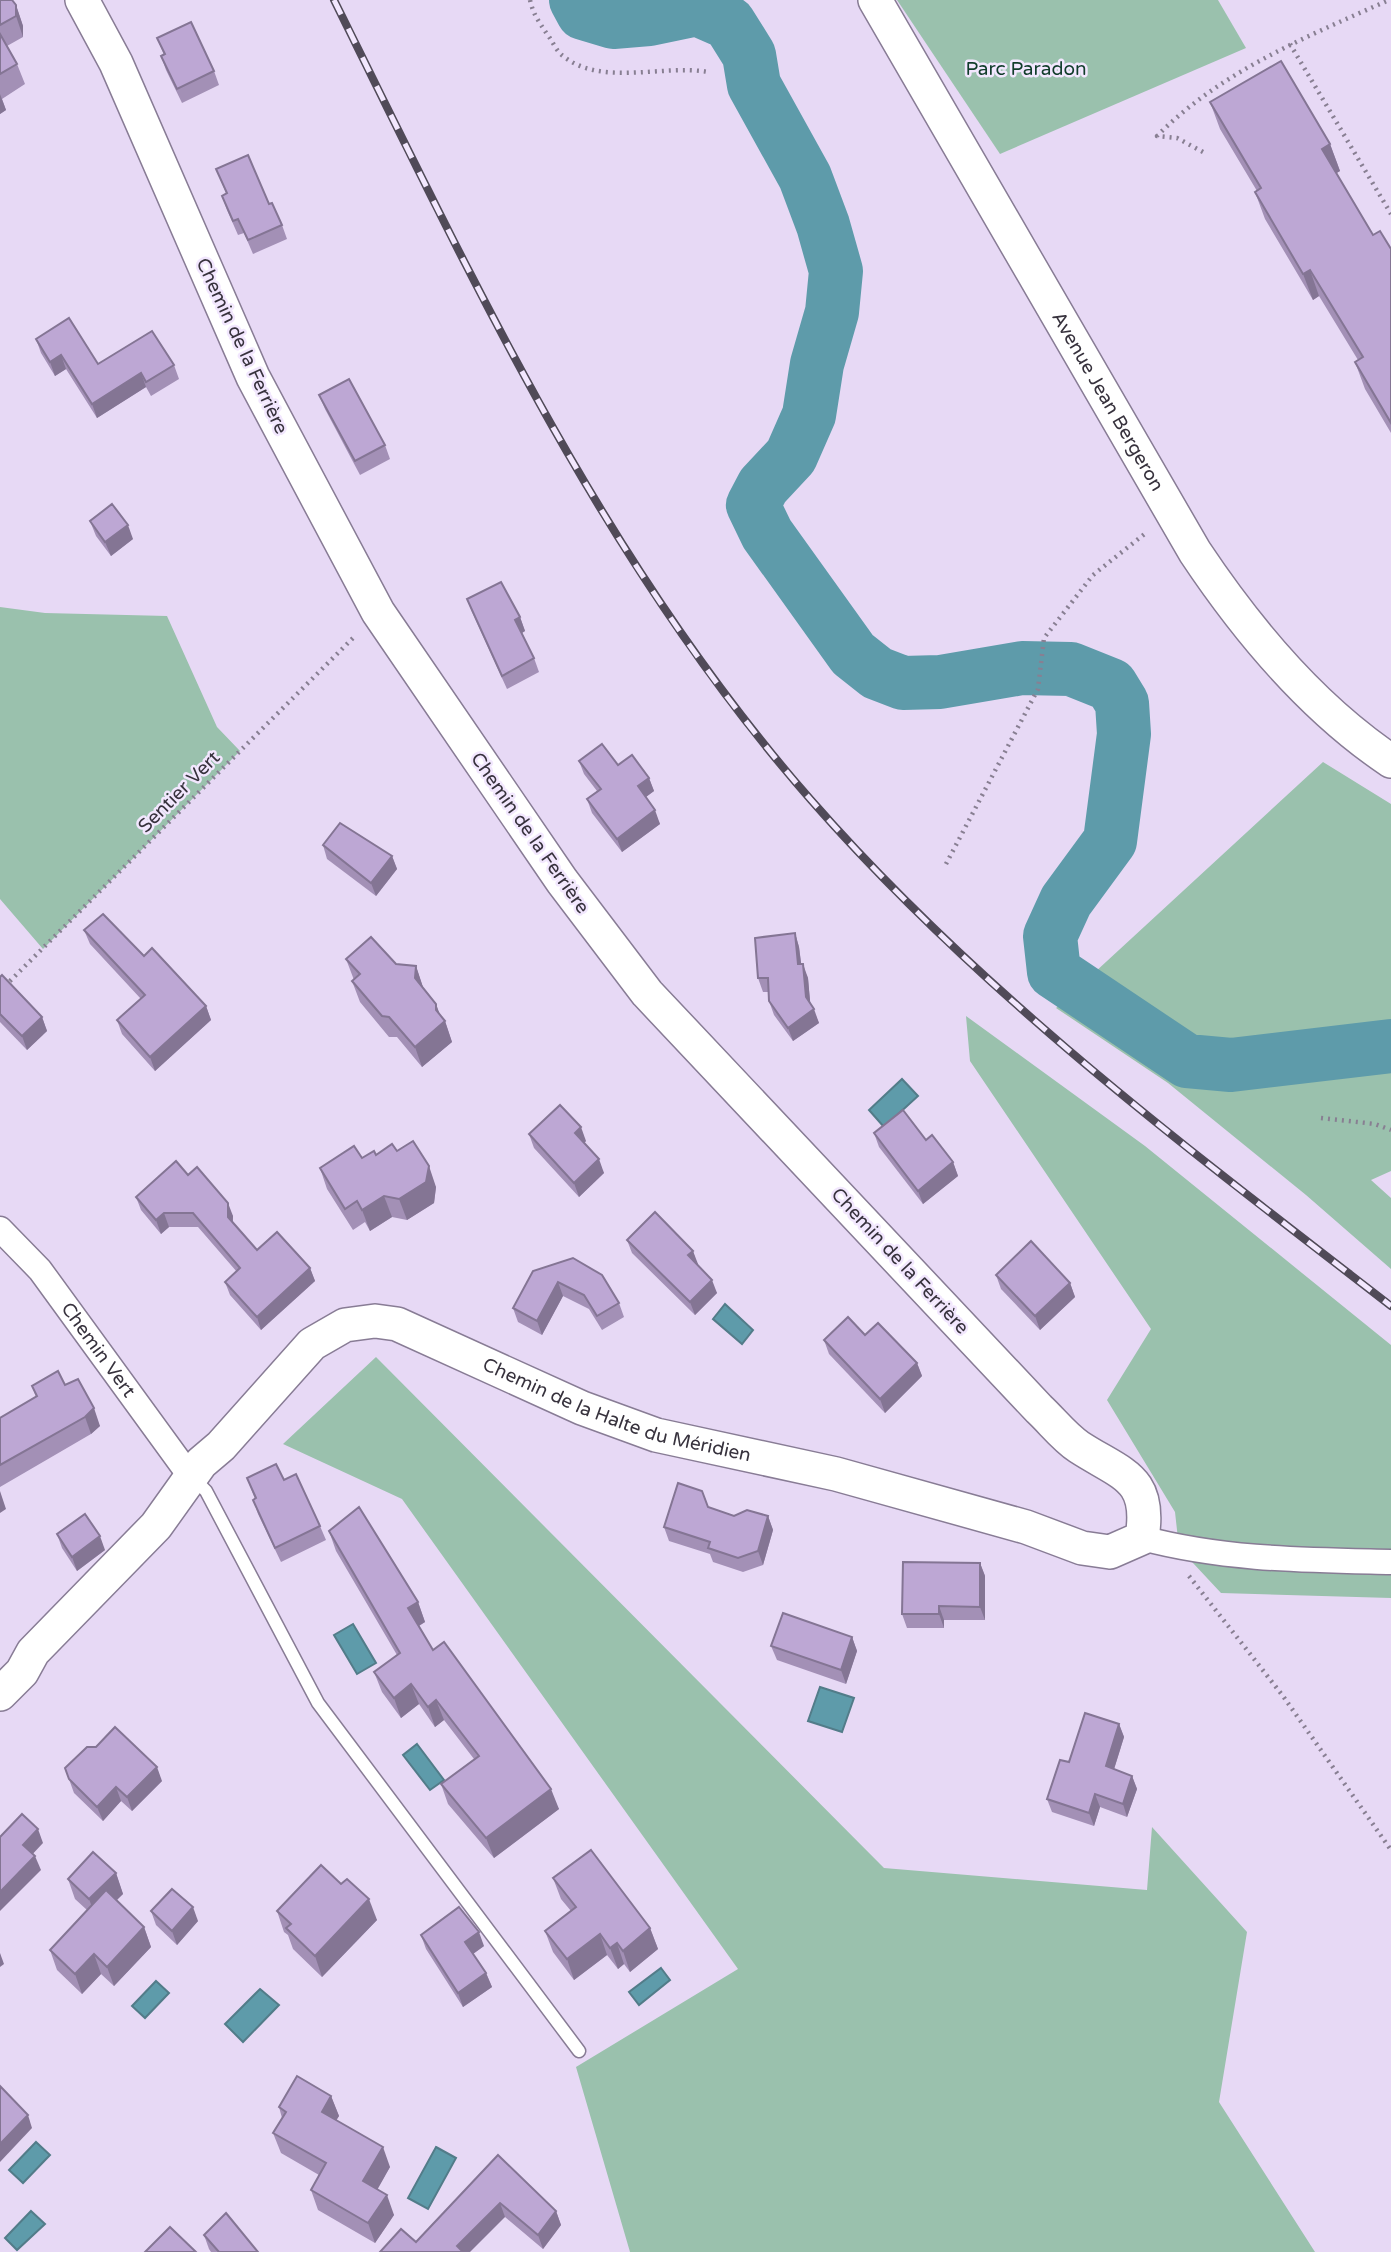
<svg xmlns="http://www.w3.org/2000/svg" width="1391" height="2252" font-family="'Varela Round',sans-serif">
	<rect width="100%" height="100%" fill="#e7d9f5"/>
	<g fill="#9ac1ad">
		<polygon points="897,0 1218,0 1246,48 1000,154"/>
		<polygon points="0,607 45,613 167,616 217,727 240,751 43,949 0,899"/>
		<polygon points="1323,762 1391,804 1391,1171 1371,1180 1391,1198 1391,1269 1306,1195 1168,1083 1056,1008"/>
		<polygon points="966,1016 1145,1146 1391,1345 1391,1598 1221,1593 1179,1548 1175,1512 1107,1400 1151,1329 970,1061"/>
		<polygon points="376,1357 884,1868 1147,1890 1152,1827 1247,1932 1219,2102 1315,2252 630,2252 576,2067 738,1969 402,1499 283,1444"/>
	</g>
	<g fill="#5e9baa" stroke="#527c89" stroke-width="2">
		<polygon points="902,1079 918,1096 884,1127 869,1110"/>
		<polygon points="725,1304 753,1330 742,1344 713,1319"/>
		<polygon points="353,1624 376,1663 357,1674 334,1635"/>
		<polygon points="820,1687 854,1698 842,1732 808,1721"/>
		<polygon points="417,1744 444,1780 430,1790 403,1755"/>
		<polygon points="661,1968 670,1980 639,2005 629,1992"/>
		<polygon points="156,1981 169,1993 145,2018 132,2006"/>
		<polygon points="260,1989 279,2005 243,2042 225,2024"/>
		<polygon points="36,2142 50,2155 23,2183 9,2170"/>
		<polygon points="436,2147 456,2158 428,2209 408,2198"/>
		<polygon points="31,2211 45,2224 17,2250 5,2238"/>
	</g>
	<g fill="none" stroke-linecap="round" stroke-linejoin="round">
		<polyline stroke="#5e9baa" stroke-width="54" points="576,0 583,13 613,22 649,19 697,9 729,23 749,55 754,85 805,177 823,225 836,271 832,312 817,364 809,415 791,456 763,486 753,505 767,534 853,654 877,673 903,683 940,682 1022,668 1071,669 1111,685 1122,703 1124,734 1110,841 1066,901 1050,936 1054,972 1187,1061 1231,1065 1391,1046"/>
		<g stroke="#887c95" stroke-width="15">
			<polyline id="lane" points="193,1478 206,1491 318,1703 579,2051"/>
		</g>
		<g stroke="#887c95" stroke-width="27">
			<g id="street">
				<path id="s1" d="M0,1229L40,1270L190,1476"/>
				<path d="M1142,1538C1224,1560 1307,1560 1391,1562"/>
			</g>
		</g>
		<g stroke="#887c95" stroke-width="36">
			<g id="secondary">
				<path id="s2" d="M875,0L1195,552C1247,630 1312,708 1391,761"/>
				<path id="s3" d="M0,1694L22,1672L33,1652L156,1526L201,1463L221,1446L312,1344L345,1325L375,1321L397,1324L582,1408L656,1435L836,1474L1026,1527L1082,1548L1110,1552L1142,1538C1152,1477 1122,1475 1079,1447C1064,1437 1052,1421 1039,1409L647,993L562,881L378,612L253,377L116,63L82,0"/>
			</g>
		</g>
		<g stroke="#887f92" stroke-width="4.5" stroke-dasharray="2 5" stroke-linecap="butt">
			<path d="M530,0C533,14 539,22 547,34C552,40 556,51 563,56C601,87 663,64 708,72"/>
			<polyline points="1290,44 1391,214"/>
			<path d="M1203,152L1177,138L1157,136C1221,71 1306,37 1389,0"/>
			<polyline points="946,864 1038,689 1044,638 1093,575 1147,532"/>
			<polyline points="0,991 356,635"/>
			<polyline points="1321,1118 1375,1124 1391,1130"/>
			<polyline points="1189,1576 1283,1696 1391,1850"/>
		</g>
		<use href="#lane" stroke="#fff" stroke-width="12"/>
		<use href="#street" stroke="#fff" stroke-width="24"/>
		<use href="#secondary" stroke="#fff" stroke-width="33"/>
		<g stroke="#504a58" stroke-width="8">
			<path id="rail" d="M334,0C473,280 603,563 811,800C981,994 1188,1149 1391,1306"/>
		</g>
		<use href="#rail" stroke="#f2e7fe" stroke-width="5" stroke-dasharray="16" stroke-linecap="butt"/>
	</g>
	<g fill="#a390b6">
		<polygon points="0,0 16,5 23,26 23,37 7,46 17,64 25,84 2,99 6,110 0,114"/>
		<polygon points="157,38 214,71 219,85 182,103 166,70 161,56 164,55"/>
		<polygon points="1210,102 1330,144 1340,171 1336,173 1373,235 1391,249 1391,433 1365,389 1355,362 1358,360 1319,296 1313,300 1265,219 1255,192 1257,191 1220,129"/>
		<polygon points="216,169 269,204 282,225 287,239 253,254 244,233 238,235 227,210 222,196 226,193"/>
		<polygon points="36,339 98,364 174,365 179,379 151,396 146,387 97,418 66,369 55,376 41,353"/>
		<polygon points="319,395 385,445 390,459 360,475 325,409"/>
		<polygon points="90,521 133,539 111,556 96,536"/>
		<polygon points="467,599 520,617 525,631 522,633 534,658 539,672 507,689 472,612"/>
		<polygon points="579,761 618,765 649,778 654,791 646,797 660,824 622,852 592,813 587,799 597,791 584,774"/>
		<polygon points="323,845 392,856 397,869 376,896 327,859"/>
		<polygon points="84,930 144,956 206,1006 211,1020 155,1071 122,1034 117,1020 141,999 90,944"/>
		<polygon points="795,933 799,947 801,964 808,978 810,1003 819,1023 793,1041 774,1015 769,1001 769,992 763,992 758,978"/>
		<polygon points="346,959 416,966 423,988 436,1004 440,1016 445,1021 452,1042 422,1067 397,1037 389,1037 360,1002 352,981 354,980"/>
		<polygon points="0,977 42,1017 47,1031 27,1050 0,1022"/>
		<polygon points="874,1133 926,1140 953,1162 958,1176 923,1204 879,1147"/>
		<polygon points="529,1134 586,1141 584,1143 604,1173 579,1197 534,1148"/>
		<polygon points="397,1151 436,1187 434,1203 407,1220 392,1217 370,1231 365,1222 353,1230 327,1189 320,1168"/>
		<polygon points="188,1175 233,1216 233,1223 257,1250 310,1268 315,1281 261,1330 230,1295 225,1282 237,1272 198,1227 169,1227 161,1234 141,1210 136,1197"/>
		<polygon points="627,1240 693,1251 697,1265 717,1293 695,1315 632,1253"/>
		<polygon points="533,1271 619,1303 624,1317 602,1330 589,1309 563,1296 542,1335 518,1322 513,1308"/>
		<polygon points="996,1275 1070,1283 1075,1297 1040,1330 1001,1289"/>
		<polygon points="865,1335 917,1363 922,1376 885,1413 829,1354 824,1340"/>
		<polygon points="65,1385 100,1426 91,1434 0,1487 0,1418 36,1397 32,1386"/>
		<polygon points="247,1478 284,1480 320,1526 326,1540 281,1562 258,1514 253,1500 255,1499"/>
		<polygon points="708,1507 734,1516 768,1516 773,1530 763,1565 743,1572 713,1562 710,1554 669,1541 664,1527"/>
		<polygon points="329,1531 418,1602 425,1622 419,1626 433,1650 559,1809 494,1858 448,1804 441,1784 474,1759 444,1720 435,1727 419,1704 401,1718 382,1692 374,1672 397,1655 336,1551"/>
		<polygon points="57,1534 105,1550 77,1571 62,1548"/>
		<polygon points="980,1563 985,1576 985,1620 944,1620 944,1628 907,1628 902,1614"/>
		<polygon points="852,1637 857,1651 846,1684 777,1660 771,1646"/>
		<polygon points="1119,1724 1124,1737 1114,1769 1132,1776 1137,1789 1127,1817 1100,1807 1094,1826 1052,1812 1047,1799 1069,1762"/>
		<polygon points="65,1768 162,1781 132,1811 121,1801 103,1821 74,1793"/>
		<polygon points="116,1873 123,1894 116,1900 144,1927 151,1947 114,1986 101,1974 82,1994 57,1970 50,1950 87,1910 75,1899 68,1879"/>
		<polygon points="553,1878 650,1928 658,1949 630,1972 624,1964 618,1969 607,1955 574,1980 553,1952 545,1931 571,1911 561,1899"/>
		<polygon points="341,1884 377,1920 322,1977 293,1949 288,1935 284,1932 277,1911"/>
		<polygon points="151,1911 198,1921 177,1945 156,1925"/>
		<polygon points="421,1935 484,1946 473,1954 486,1973 492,1987 463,2007 426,1949"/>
		<polygon points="331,2096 339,2116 336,2120 390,2167 377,2189 394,2215 375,2243 318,2210 311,2190 319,2175 281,2153 273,2133 282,2118 279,2107"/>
		<polygon points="498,2155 556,2211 561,2225 543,2249 505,2217 416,2242"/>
		<polygon points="204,2235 258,2252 211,2252 209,2249"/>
	</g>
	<g fill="#847594">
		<polygon points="16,5 23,26 23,37 16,16"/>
		<polygon points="0,94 6,110 0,114"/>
		<polygon points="1330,144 1340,171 1332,176 1322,149"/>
		<polygon points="1310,270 1319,296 1313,300 1303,274"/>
		<polygon points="61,355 66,369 55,376 50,362"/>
		<polygon points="141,373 146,387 97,418 92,404"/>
		<polygon points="128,525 133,539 111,556 105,542"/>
		<polygon points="520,617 525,631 520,634 515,620"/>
		<polygon points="649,778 654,791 643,799 638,786"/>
		<polygon points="655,810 660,824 622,852 617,839"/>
		<polygon points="392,856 397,869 376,896 371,883"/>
		<polygon points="795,933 799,947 803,978 798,964"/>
		<polygon points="803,964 808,978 811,1011 806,997"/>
		<polygon points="416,966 423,987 422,998 415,978"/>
		<polygon points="436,1004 443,1023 445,1021 452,1042 422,1067 415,1047 436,1010"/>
		<polygon points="206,1006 211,1020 155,1071 150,1057"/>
		<polygon points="814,1009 819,1023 793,1041 788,1028"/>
		<polygon points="42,1017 47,1031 27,1050 22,1036"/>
		<polygon points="581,1127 586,1141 580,1147 575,1133"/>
		<polygon points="599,1159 604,1173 579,1197 574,1183"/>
		<polygon points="953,1162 958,1176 923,1204 918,1191"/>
		<polygon points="429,1166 436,1187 434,1203 407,1220 399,1199"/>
		<polygon points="384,1196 392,1217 370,1231 362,1210"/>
		<polygon points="228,1203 233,1216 232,1230 228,1217"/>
		<polygon points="164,1213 169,1227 161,1234 156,1220"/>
		<polygon points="693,1251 698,1264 693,1269 688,1255"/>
		<polygon points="310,1268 315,1281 261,1330 257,1317"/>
		<polygon points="712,1280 717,1293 695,1315 690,1302"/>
		<polygon points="558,1282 563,1296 542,1335 537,1321"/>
		<polygon points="1070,1283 1075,1297 1040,1330 1035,1316"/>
		<polygon points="917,1363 922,1376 885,1413 880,1399"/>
		<polygon points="94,1408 100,1426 91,1434 85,1417"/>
		<polygon points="0,1491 6,1509 0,1513"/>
		<polygon points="768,1516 773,1530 763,1565 758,1551"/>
		<polygon points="100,1536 105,1550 77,1571 72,1557"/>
		<polygon points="980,1563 985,1576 985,1620 980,1607"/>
		<polygon points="418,1602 425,1622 415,1628 408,1608"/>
		<polygon points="939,1606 944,1620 944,1628 939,1614"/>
		<polygon points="852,1637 857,1651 846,1684 841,1670"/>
		<polygon points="411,1684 419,1704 401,1718 394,1698"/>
		<polygon points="436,1700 444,1720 435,1727 428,1707"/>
		<polygon points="1119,1724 1124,1737 1111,1779 1106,1766"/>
		<polygon points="157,1767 162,1781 132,1811 127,1797"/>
		<polygon points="1132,1776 1137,1789 1127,1817 1123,1804"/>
		<polygon points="116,1787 121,1801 103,1821 97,1807"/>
		<polygon points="551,1789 559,1809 494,1858 486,1838"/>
		<polygon points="1095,1794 1100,1807 1094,1826 1089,1813"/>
		<polygon points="38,1829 43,1843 28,1859 23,1845"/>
		<polygon points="35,1856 41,1870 0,1911 0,1892"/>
		<polygon points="116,1873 123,1894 97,1920 89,1899"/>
		<polygon points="369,1899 377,1920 322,1977 315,1956"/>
		<polygon points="193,1907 198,1921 177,1945 172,1931"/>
		<polygon points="144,1927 151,1947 114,1986 107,1967"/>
		<polygon points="650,1928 658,1949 630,1972 623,1951"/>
		<polygon points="479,1932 484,1946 470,1956 465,1942"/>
		<polygon points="600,1934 607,1955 574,1980 567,1959"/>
		<polygon points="617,1943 624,1964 618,1969 610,1948"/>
		<polygon points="0,1953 4,1964 0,1967"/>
		<polygon points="94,1954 101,1974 82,1994 75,1974"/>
		<polygon points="486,1973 492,1987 463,2007 458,1993"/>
		<polygon points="331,2096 339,2116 329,2132 322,2112"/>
		<polygon points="28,2115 32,2128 0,2162 0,2144"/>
		<polygon points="383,2147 390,2167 371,2201 363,2181"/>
		<polygon points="387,2195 394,2215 375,2243 368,2223"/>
		<polygon points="500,2203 505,2217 470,2252 459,2252 457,2246"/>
		<polygon points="556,2211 561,2225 543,2249 538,2235"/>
	</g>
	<g fill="#bda7d4" stroke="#847594" stroke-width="2">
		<polygon points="0,0 12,0 16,5 16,16 0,25"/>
		<polygon points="191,22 214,71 177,89 161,56 165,54 157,38"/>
		<polygon points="0,34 17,64 0,74"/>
		<polygon points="1281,61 1330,144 1322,149 1373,235 1380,231 1391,249 1391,423 1355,362 1363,357 1310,270 1303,274 1255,192 1261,188 1210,102"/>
		<polygon points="248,155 269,204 272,203 282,225 248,240 238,219 233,221 222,196 227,193 216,169"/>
		<polygon points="69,318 98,364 152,331 174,365 146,382 141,373 92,404 61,355 50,362 36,339"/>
		<polygon points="349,379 385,445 355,461 319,395"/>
		<polygon points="112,504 128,525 105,542 90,521"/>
		<polygon points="501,582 520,617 515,620 534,658 502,676 467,599"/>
		<polygon points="602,744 618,765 632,755 649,778 638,786 655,810 617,839 587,799 601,789 579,761"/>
		<polygon points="340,823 392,856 371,883 323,845"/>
		<polygon points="103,914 144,956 152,948 206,1006 150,1057 117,1020 145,995 84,930"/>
		<polygon points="795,933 798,964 803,964 806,997 814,1009 788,1028 769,1001 768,978 758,978 755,938"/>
		<polygon points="371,937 396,964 416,966 415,978 436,1004 436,1010 445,1021 415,1047 389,1017 382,1016 352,981 360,974 346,959"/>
		<polygon points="2,975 42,1017 22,1036 0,1014 0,977"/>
		<polygon points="560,1105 581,1127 575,1133 599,1159 574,1183 529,1134"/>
		<polygon points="903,1110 926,1140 932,1135 953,1162 918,1191 874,1133"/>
		<polygon points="413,1141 429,1166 426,1182 399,1199 384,1196 362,1210 357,1201 345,1209 320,1168 354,1146 362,1158 374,1151 376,1155 392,1144 397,1151"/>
		<polygon points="176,1161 188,1175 197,1167 228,1203 228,1217 257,1250 277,1232 310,1268 257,1317 225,1282 240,1268 193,1213 164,1213 156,1220 136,1197"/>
		<polygon points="655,1212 693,1251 688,1255 712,1280 690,1302 627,1240"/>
		<polygon points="1031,1241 1070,1283 1035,1316 996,1275"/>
		<polygon points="573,1258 602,1275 619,1303 597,1316 584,1295 558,1282 537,1321 513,1308 533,1271"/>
		<polygon points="848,1317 865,1335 878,1323 917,1363 880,1399 824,1340"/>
		<polygon points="58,1371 65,1385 78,1379 94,1408 85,1417 0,1465 0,1418 37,1396 32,1386"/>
		<polygon points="276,1464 284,1480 296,1474 320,1526 275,1548 253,1500 256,1498 247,1478"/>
		<polygon points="678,1483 702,1491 708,1507 734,1516 747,1510 768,1516 758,1551 738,1558 708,1548 710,1542 664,1527"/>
		<polygon points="359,1507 418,1602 408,1608 433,1650 444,1642 551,1789 486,1838 441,1784 479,1756 436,1700 428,1707 411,1684 394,1698 374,1672 400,1653 329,1531"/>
		<polygon points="85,1514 100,1536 72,1557 57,1534"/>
		<polygon points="903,1562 980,1563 980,1607 939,1606 939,1614 902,1614"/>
		<polygon points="783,1613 852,1637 841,1670 771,1646"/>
		<polygon points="1085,1713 1119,1724 1106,1766 1132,1776 1123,1804 1095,1794 1089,1813 1047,1799 1060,1760 1069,1762"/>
		<polygon points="115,1727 157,1767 127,1797 116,1787 97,1807 69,1779 65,1768 87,1747 96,1747"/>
		<polygon points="22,1814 38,1829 23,1845 35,1856 0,1892 0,1837"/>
		<polygon points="591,1850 650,1928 623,1951 617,1943 610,1948 600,1934 567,1959 545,1931 576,1907 553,1878"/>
		<polygon points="93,1852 116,1873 89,1899 68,1879"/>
		<polygon points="321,1865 341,1884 347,1879 369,1899 315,1956 286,1928 291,1924 277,1911"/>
		<polygon points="172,1889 193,1907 172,1931 151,1911"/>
		<polygon points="106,1890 144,1927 107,1967 94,1954 75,1974 50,1950"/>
		<polygon points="459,1907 479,1932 465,1942 486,1973 458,1993 421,1935"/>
		<polygon points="297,2076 331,2096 322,2112 383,2147 363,2181 387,2195 368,2223 311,2190 326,2163 273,2133 286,2112 279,2107"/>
		<polygon points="0,2086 28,2115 0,2144"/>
		<polygon points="498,2155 556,2211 538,2235 500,2203 457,2246 463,2252 380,2252 401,2229 416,2242"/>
		<polygon points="226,2213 258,2252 219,2252 204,2235"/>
		<polygon points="170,2227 196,2252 145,2252"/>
	</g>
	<g text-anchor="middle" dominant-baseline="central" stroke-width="5" stroke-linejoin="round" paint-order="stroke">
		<g font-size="19" fill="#103c2a" stroke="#f2e7fe">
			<text x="1026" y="69">Parc Paradon</text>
		</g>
		<g font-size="19" fill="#37323d" stroke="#f2e7fe">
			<text transform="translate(242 346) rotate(65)">Chemin de la Ferrière</text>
			<text stroke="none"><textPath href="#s2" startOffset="464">Avenue Jean Bergeron</textPath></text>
			<text transform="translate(179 792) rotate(-45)">Sentier Vert</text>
			<text transform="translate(530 833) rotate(55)">Chemin de la Ferrière</text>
			<text transform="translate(900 1261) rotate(47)">Chemin de la Ferrière</text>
			<text stroke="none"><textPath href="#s1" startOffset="156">Chemin Vert</textPath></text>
			<text stroke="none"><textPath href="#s3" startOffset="798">Chemin de la Halte du Méridien</textPath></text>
		</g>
	</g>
</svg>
